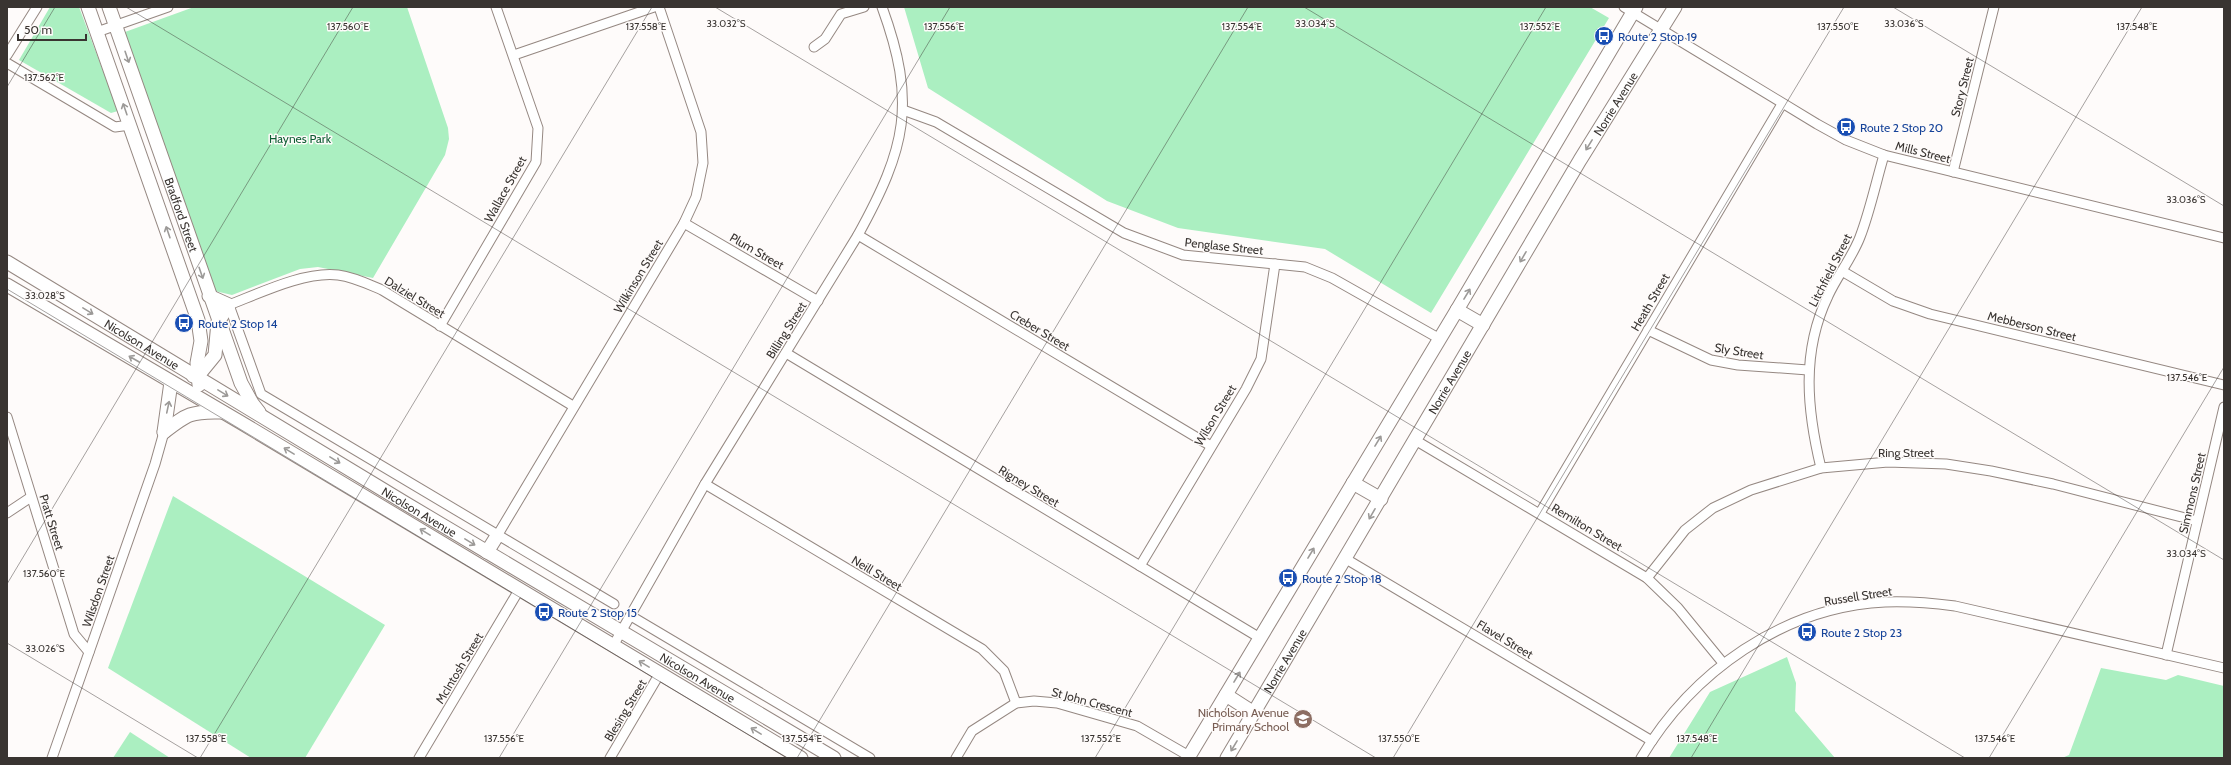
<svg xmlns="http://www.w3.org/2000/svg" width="2231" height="765" font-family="Cabin,sans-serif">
	<rect width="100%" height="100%" fill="#fefbfa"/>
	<g fill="#abefc1">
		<polygon points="50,7 79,7 118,111 111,113 19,60"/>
		<polygon points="194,7 407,7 448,128 449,139 445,155 373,278 318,267 300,269 232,295 215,291 125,32"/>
		<polygon points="904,7 1590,7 1609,18 1431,313 1325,249 1178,228 1107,201 928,88"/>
		<polygon points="173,496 385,625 305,758 251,758 108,668"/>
		<polygon points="1787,657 1796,683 1795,711 1835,758 1669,758 1710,692"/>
		<polygon points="2101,668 2166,680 2178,675 2224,686 2224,758 2062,758 2069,755"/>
		<polygon points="130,732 170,758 113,758"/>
	</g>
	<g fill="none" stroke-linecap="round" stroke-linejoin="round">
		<g stroke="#958882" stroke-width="11">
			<g id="street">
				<polyline points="1624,7 1817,124 1846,140 1884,155 2224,238"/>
				<polyline points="97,32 168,7"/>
				<polyline points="814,47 825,39 841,14 864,7"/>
				<polyline points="7,55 37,7"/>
				<polyline points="514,55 654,7"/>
				<polyline points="7,63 115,127 130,125"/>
				<polyline points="903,110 936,122 1124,233 1183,255 1305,267 1332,278 1440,339"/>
				<polyline points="1953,172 1994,7"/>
				<polyline points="684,223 818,301"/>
				<polyline points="858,235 1211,446"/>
				<polyline points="1842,271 1893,301 1930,314 2224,385"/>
				<polyline points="440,326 536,162 538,128 496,7"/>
				<polyline points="1648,330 1711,360 1738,365 1808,370"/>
				<polyline points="786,353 1260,638"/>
				<path d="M573,406L382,290C368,284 354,277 338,275C305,271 260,293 229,305L261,394L614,604"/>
				<polyline points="7,417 74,634 89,652"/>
				<polyline points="1415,440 1647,578 1678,608 1723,663"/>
				<path d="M1821,468C1807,410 1801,352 1828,296C1837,276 1852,258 1860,237C1870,211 1876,182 1884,155"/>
				<polyline points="705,484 982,649 1004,671 1016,703"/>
				<polyline points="7,513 31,497"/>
				<polyline points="1540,513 1782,104"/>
				<polyline points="497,536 684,223 696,197 703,163 701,132 659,7"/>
				<polyline points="1346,559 1652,741"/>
				<polyline points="1140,566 1246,389 1261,359 1275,264"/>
				<polyline points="1647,578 1685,530 1713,508 1751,490 1821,468 1888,462 1946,464 1991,471 2053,484 2197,521"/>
				<polyline points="631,616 870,758"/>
				<path d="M613,646L705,484L858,235C906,148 917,103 882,7"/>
				<polyline points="2166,655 2224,407"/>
				<polyline points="52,758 155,464 164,432"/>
				<polyline points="419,758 519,590"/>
				<polyline points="610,758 660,673"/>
				<polyline points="956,758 972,731 1016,703 1034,701 1057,703 1137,726 1189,756"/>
				<path d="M1641,758C1692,672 1783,607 1885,602C1909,601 1932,603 1955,606L2224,668"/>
			</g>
		</g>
		<g stroke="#958882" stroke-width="15">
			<g id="secondary">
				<polyline points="88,7 198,320 201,341 197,363 199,385"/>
				<path id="s1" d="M109,7L241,383L252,403L259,412"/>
				<path id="s2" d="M7,262L405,503L834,758"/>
				<polyline points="7,285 240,422 801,758"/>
				<polyline points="1457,310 1483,325"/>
				<polyline points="193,376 197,377 215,355 218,322 229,305 209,296"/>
				<path d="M164,432C187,414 191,411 222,412"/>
				<polyline points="164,432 171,382"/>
				<polyline points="1353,483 1381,499"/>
				<polyline points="487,552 497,536"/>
				<polyline points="1226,695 1254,713"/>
				<polyline points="1188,758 1457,310 1636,7"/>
				<path id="s3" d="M1227,758L1580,160L1675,7"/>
			</g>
		</g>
		<use href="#street" stroke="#fff" stroke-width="9"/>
		<use href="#secondary" stroke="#fff" stroke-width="13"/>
	</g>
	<defs><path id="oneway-shaft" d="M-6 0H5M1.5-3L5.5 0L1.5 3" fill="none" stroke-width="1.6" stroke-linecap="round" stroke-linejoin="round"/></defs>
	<g stroke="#9c9a98">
		<use href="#oneway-shaft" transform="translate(127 57) rotate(71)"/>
		<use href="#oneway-shaft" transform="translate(125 109) rotate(-109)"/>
		<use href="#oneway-shaft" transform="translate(1589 145) rotate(122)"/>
		<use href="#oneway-shaft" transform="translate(168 232) rotate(-109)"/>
		<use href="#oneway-shaft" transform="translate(1523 257) rotate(120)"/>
		<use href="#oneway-shaft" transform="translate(201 273) rotate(71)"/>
		<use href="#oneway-shaft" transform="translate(1467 294) rotate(-59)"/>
		<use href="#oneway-shaft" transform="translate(88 311) rotate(31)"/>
		<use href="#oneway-shaft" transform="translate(134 359) rotate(-150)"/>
		<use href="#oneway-shaft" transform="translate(223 393) rotate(31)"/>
		<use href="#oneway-shaft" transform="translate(168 407) rotate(-78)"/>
		<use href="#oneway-shaft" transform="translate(1378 441) rotate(-59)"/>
		<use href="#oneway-shaft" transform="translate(289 451) rotate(-149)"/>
		<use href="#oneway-shaft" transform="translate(335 460) rotate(31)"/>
		<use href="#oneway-shaft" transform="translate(1372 514) rotate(120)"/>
		<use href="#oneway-shaft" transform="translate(425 532) rotate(-149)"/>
		<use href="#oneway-shaft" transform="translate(470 542) rotate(31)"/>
		<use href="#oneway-shaft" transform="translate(1311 553) rotate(-59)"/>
		<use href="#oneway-shaft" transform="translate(644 664) rotate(-149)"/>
		<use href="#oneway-shaft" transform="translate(1237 677) rotate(-59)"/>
		<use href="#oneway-shaft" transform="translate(756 731) rotate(-149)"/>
		<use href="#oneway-shaft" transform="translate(1234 746) rotate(121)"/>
	</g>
	<path fill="none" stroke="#393431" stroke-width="1" stroke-opacity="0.45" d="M126,7L1376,758M715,7L1965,758M1304,7L2224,560M1893,7L2224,206M7,87L55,7M7,289L787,758M7,584L353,7M7,643L198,758M200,758L652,7M499,758L950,7M797,758L1248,7M1095,758L1546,7M1393,758L1844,7M1691,758L2142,7M1989,758L2224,367"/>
	<defs>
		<g id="bus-disc" transform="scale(1)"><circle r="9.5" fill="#1a4fb4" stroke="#fefbfa"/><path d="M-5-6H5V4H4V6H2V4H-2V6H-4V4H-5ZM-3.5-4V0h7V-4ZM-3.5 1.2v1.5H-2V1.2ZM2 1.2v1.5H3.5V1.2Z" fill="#fff"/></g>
		<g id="school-disc" transform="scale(1)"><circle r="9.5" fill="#8d6e63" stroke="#fefbfa"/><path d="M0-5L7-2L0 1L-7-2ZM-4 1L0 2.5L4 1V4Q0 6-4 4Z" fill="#fff"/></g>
	</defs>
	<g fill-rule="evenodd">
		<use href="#bus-disc" x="1604" y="36"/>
		<use href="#bus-disc" x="1846" y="127"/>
		<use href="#bus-disc" x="184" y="323"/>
		<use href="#bus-disc" x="1288" y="578"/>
		<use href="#bus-disc" x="544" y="612"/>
		<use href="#bus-disc" x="1807" y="632"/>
		<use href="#school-disc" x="1303" y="719"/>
	</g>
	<g text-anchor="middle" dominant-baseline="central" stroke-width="3" stroke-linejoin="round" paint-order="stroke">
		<g font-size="12" fill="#164399" stroke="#fefbfa" text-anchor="start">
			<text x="1618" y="36">Route 2 Stop 19</text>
			<text x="1860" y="127">Route 2 Stop 20</text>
			<text x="198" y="323">Route 2 Stop 14</text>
			<text x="1302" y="578">Route 2 Stop 18</text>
			<text x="558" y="612">Route 2 Stop 15</text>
			<text x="1821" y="632">Route 2 Stop 23</text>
		</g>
		<g font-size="12" fill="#393431" stroke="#fefbfa">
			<text transform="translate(1962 87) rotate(-76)">Story Street</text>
			<text stroke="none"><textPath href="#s3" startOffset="761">Norrie Avenue</textPath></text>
			<text transform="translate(1923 152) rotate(14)">Mills Street</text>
			<text transform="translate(505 189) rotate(-61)">Wallace Street</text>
			<text stroke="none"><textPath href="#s1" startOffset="220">Bradford Street</textPath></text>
			<text transform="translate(1224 246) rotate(6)">Penglase Street</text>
			<text transform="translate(757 251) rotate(30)">Plum Street</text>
			<text transform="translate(1830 270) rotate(-63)">Litchfield Street</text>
			<text transform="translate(638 276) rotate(-59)">Wilkinson Street</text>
			<text transform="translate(415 297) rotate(31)">Dalziel Street</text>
			<text transform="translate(1650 302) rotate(-60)">Heath Street</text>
			<text transform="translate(2032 326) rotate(14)">Mebberson Street</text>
			<text transform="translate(786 330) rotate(-58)">Billing Street</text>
			<text transform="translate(1040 330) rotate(31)">Creber Street</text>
			<text stroke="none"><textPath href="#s2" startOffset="158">Nicolson Avenue</textPath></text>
			<text transform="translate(1739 351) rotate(9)">Sly Street</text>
			<text stroke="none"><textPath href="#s3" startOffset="437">Norrie Avenue</textPath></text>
			<text transform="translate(1215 415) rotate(-59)">Wilson Street</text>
			<text x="1906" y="452">Ring Street</text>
			<text transform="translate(1029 486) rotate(31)">Rigney Street</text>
			<text transform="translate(2192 493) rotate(-77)">Simmons Street</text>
			<text stroke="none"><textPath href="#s2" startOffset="482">Nicolson Avenue</textPath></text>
			<text transform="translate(52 522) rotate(73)">Pratt Street</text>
			<text transform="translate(1587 527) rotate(31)">Remilton Street</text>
			<text transform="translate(877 573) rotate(31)">Neill Street</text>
			<text transform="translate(98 591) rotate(-71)">Wilsdon Street</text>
			<text transform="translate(1858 596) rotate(-9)">Russell Street</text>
			<text transform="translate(1505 639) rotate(31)">Flavel Street</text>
			<text stroke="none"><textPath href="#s3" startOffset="113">Norrie Avenue</textPath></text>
			<text transform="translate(459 668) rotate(-59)">McIntosh Street</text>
			<text stroke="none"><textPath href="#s2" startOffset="806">Nicolson Avenue</textPath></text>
			<text transform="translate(1092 702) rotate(15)">St John Crescent</text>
			<text transform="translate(625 710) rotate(-59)">Blesing Street</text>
		</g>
		<g font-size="12" fill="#0f5d34" stroke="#fefbfa">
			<text x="300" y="138">Haynes Park</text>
		</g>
		<g font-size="12" fill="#785e54" stroke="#fefbfa" text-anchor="end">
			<text x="1289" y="712">Nicholson Avenue<tspan x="1289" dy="14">Primary School</tspan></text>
		</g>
	</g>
	<g font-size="10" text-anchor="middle" fill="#393431" stroke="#fefbfa" stroke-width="3" stroke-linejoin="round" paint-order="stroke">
		<text x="726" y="27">33.032°S</text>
		<text x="1315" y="27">33.034°S</text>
		<text x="1904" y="27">33.036°S</text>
		<text x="348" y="30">137.560°E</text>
		<text x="646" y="30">137.558°E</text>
		<text x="944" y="30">137.556°E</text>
		<text x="1242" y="30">137.554°E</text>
		<text x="1540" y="30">137.552°E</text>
		<text x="1838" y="30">137.550°E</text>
		<text x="2137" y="30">137.548°E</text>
		<text x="44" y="81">137.562°E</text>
		<text x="2186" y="203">33.036°S</text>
		<text x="45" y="299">33.028°S</text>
		<text x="2187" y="381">137.546°E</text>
		<text x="2186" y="557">33.034°S</text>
		<text x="44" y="577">137.560°E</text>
		<text x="45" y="652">33.026°S</text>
		<text x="206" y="742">137.558°E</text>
		<text x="504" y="742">137.556°E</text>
		<text x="802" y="742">137.554°E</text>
		<text x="1101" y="742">137.552°E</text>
		<text x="1399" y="742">137.550°E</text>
		<text x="1697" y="742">137.548°E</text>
		<text x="1995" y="742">137.546°E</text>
	</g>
	<rect width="2231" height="765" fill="none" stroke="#393431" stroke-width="16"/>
	<path d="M18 34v6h68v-6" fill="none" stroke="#393431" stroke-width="2"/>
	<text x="24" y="34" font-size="12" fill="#393431" stroke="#fefbfa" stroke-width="3" paint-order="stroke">50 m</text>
</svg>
